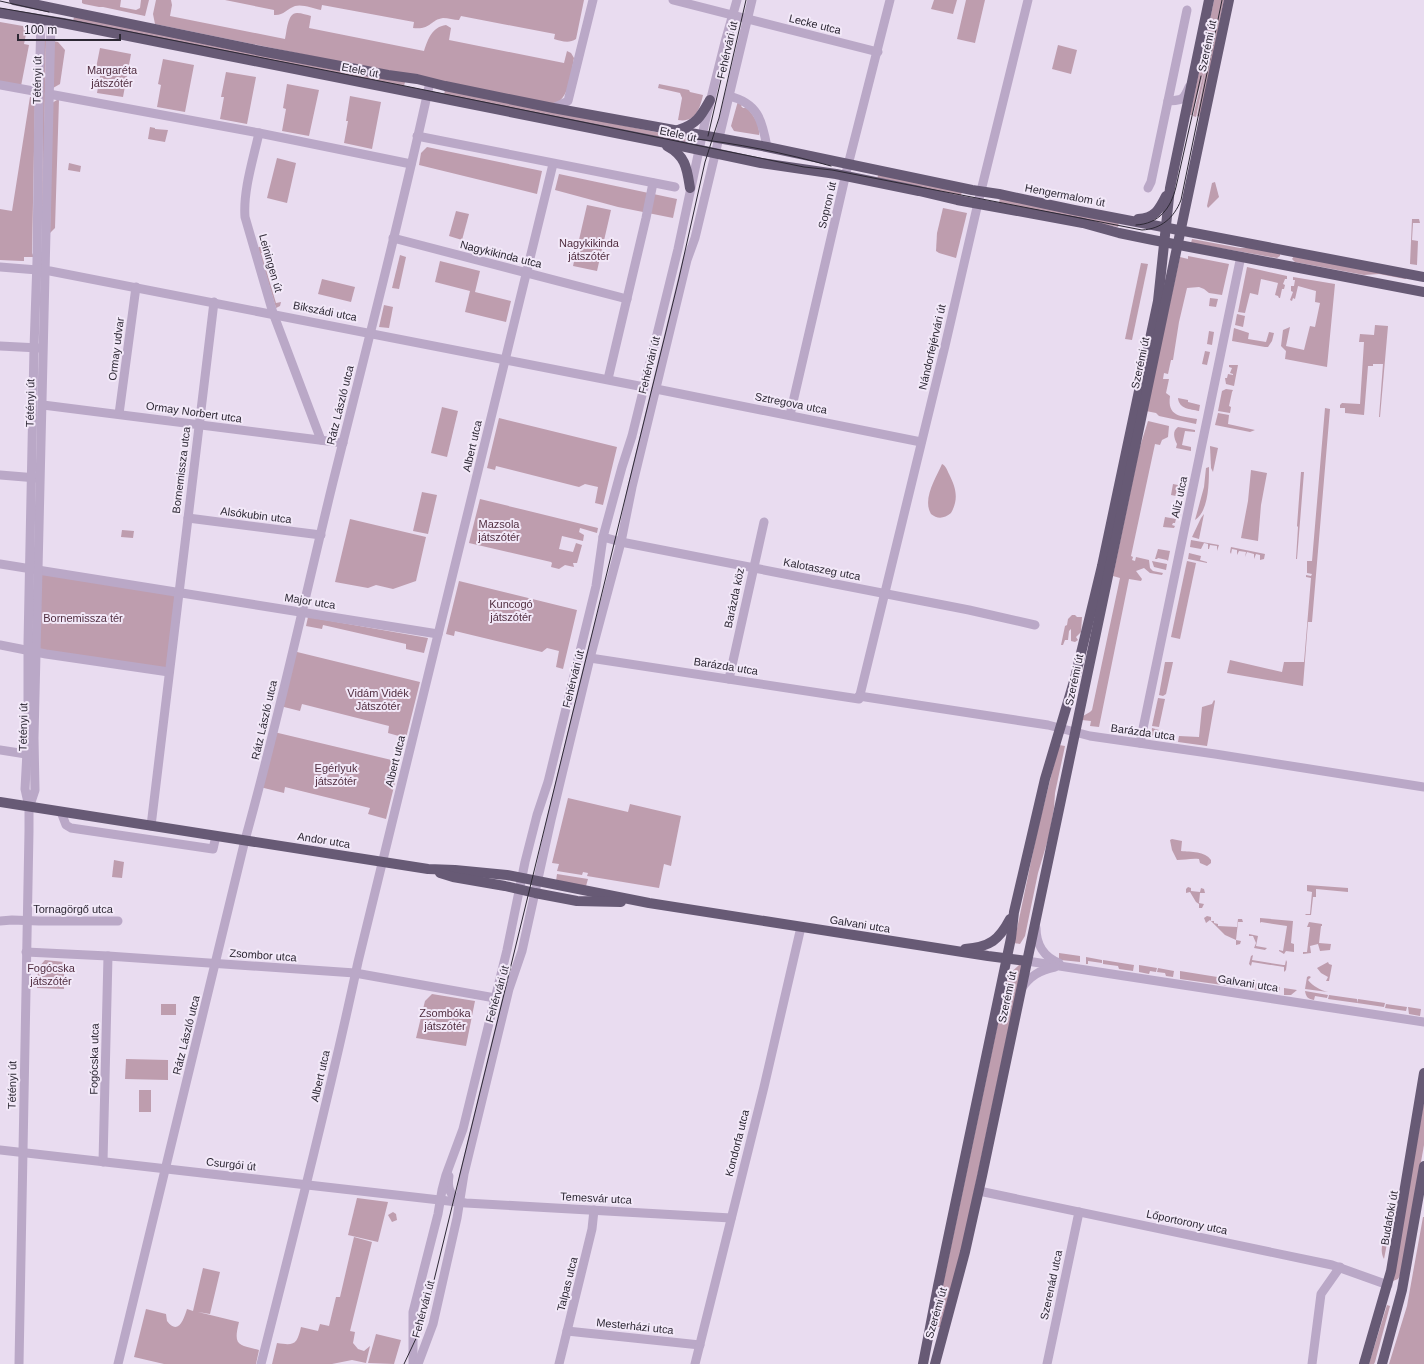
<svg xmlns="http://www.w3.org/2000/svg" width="1424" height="1364" font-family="Helvetica,sans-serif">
	<rect width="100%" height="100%" fill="#e9dcf0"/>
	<g fill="#be9dae">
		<polygon points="82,0 121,0 120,7 136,10 140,8 141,0 149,0 145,16 103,7 99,7 84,4 82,3"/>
		<path d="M156,0H171L172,5L170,16L285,39C287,32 287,13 297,13C302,13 307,15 311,16L309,28L424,51C428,39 432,27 446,25L451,28L449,40L564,63L567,51L571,53L574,58C571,74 570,95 556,104L403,75L155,24L153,14Z"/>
		<path d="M225,0H584L576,39C569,44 561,41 554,39L555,34L461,16L459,20C454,20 448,18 443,18C430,20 431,30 413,28L414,22L322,5L321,10C313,8 302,4 295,6C287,9 283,16 274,15V10Z"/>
		<polygon points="934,0 957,0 953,14 931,9"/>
		<polygon points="966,0 985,0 975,43 957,39"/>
		<polygon points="1214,0 1224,0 1201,117 1197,116 1208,59 1196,117 1193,116 1207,60 1192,115 1190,115"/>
		<polygon points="74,17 405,82 404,86 73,21"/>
		<polygon points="0,22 23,26 26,34 24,44 29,45 21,86 0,81"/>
		<polygon points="43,40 46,40 42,258"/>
		<polygon points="53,41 58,42 65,50 60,84 53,88"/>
		<polygon points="1058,45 1077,50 1071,74 1052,69"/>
		<polygon points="100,48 131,54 123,97 97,93 101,70 96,68"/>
		<polygon points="163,59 194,65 185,112 157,107 161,85 158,84"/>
		<polygon points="226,72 256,77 247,124 220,119 224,97 221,97"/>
		<polygon points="287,84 319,90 309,136 282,131 286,109 283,108"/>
		<path d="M659,84L689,90L690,92L703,95C700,109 695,123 678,120L682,98L680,93L658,88Z"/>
		<polygon points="445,90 686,138 685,143 444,95"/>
		<polygon points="350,96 381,102 372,149 344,143 348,121 346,121"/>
		<polygon points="30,97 34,97 35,100 32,253 34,257 24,257 24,261 22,261 0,260 0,209 12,211"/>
		<polygon points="59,99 55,228 50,233 52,103 57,100"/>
		<path d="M738,101L743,104L741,106L743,108H747C754,116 760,124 759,135L734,131L731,126Z"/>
		<polygon points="150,127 155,128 155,129 168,130 165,142 148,139"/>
		<polygon points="427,147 542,171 537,194 419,165 421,153"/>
		<polygon points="277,158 296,163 287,203 267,198"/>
		<polygon points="69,163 81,166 80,172 68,170"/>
		<polygon points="559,174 677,199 673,218 618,207 555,190"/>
		<polygon points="878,175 962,191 961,196 877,180"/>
		<polygon points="1215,182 1219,197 1208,208 1207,206 1212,183"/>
		<polygon points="1000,198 1119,222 1118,227 999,203"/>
		<polygon points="587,205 611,210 597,271 573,266"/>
		<polygon points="943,208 967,213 956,258 939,253 936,251 937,233"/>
		<polygon points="456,211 469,214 462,240 449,236"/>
		<polygon points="1412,219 1419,219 1420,223 1413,223 1412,240 1418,241 1417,265 1410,264"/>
		<polygon points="1192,239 1240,248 1255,248 1280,253 1280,256 1277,258 1191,243"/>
		<polygon points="259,247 263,247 266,251 261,253 276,303 281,302 280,306 276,308 258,248"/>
		<polygon points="400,255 406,257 399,289 392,288"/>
		<path d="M1188,256L1229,264L1222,295L1209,293L1204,289L1199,287L1187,288L1179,322L1173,360H1171L1168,374L1164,373L1163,379H1169L1166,393L1170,396C1167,417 1181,416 1197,419L1196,424L1159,416L1156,413L1146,411L1180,257L1188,259Z"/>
		<polygon points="1294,256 1406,278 1406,279 1405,279 1379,274 1364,275 1295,262 1292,259"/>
		<polygon points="440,261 480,271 475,292 511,301 506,322 465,312 470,291 435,282"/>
		<polygon points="1141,263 1148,264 1132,340 1125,339"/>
		<polygon points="1247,267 1287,276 1287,279 1285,279 1283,284 1285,285 1284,289 1282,289 1280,298 1279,298 1278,296 1275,295 1278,283 1261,279 1258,295 1250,293 1245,313 1238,312"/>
		<polygon points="1293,277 1335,284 1327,367 1285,359 1286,351 1281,346 1283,330 1290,327 1286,346 1304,350 1310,326 1315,327 1320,303 1315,302 1316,291 1298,286 1295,299 1293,298 1292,301 1290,300 1293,292 1291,291 1291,286 1294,286 1295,280 1293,280"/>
		<polygon points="322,279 355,287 351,302 318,294"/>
		<polygon points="1210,298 1218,299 1216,307 1209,306"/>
		<polygon points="384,305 393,307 389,328 379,327"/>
		<polygon points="1237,314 1245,316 1243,327 1235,325"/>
		<polygon points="1375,325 1388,326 1380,417 1379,417 1383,364 1373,364 1373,366 1368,366 1364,415 1345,413 1345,408 1340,408 1340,405 1342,403 1360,404 1364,342 1359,342 1360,334 1374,335"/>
		<polygon points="1234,328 1249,333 1248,339 1266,342 1269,332 1274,333 1272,341 1268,347 1265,347 1232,341"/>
		<polygon points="1209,331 1214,332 1212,345 1207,344"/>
		<polygon points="1205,351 1210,352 1207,365 1202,364"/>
		<polygon points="1229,365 1238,365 1234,386 1226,384 1225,378 1227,378 1228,374 1233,375 1233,374 1230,373 1232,368 1229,367"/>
		<polygon points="1226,389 1233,390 1232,392 1229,406 1231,407 1230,413 1218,411 1222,391"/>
		<path d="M1178,398L1188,400V402L1200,405L1199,411C1190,409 1179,409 1178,398Z"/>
		<polygon points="442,407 458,411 447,457 431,453"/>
		<polygon points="1325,408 1330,409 1312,622 1308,622 1303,686 1227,673 1230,660 1282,672 1284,662 1304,662 1311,578 1306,577 1306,575 1311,576 1312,574 1307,573 1307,561 1312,561"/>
		<polygon points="1218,413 1229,415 1228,424 1255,430 1250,432 1215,425"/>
		<polygon points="499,418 617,447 603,505 595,503 598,487 585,484 579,487 496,466 495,470 487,468"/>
		<polygon points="1148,421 1169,426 1168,437 1162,440 1160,445 1155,444 1131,556 1133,557 1132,560 1135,561 1136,557 1149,560 1150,568 1153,571 1163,573 1162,575 1150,573 1144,568 1136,571 1142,579 1141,581 1129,579 1099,727 1090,726 1091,721 1082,720 1083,716 1090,712 1092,710 1120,578 1113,576 1139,450"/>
		<path d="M1178,427L1195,430V432L1185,431L1182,445L1191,447V451L1176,448L1177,444C1174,438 1172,431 1178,427Z"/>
		<polygon points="1210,446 1218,448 1213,472 1211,468"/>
		<path d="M942,464C946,466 947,470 949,474C956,488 959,499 951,513C944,519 937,519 931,514C922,499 936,478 942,464Z"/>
		<path d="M1209,467C1209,482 1209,511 1195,520L1204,487L1206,468Z"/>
		<polygon points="1251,470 1267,473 1261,505 1258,541 1241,538 1248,501"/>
		<polygon points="1301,472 1304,472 1297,559 1296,559 1298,527 1297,526"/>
		<polygon points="1173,484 1183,486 1183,488 1180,488 1179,490 1182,491 1181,497 1171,495"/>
		<polygon points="422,492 437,495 428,534 413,531"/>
		<polygon points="480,499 598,528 597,533 580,528 579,532 584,535 583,541 562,536 559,549 573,552 576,543 582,545 577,563 573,563 574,567 565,565 559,569 551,567 552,563 551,562 469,543"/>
		<polygon points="1204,514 1199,539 1192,537 1201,518"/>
		<polygon points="1165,517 1176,519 1175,523 1173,523 1172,525 1175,526 1174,528 1163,527"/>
		<polygon points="350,519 426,537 416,581 393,589 376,585 368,588 335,582"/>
		<polygon points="122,530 134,531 133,538 121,537"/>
		<polygon points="1191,540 1219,545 1217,551 1217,546 1210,545 1209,549 1208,549 1208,544 1204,543 1201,549 1190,547"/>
		<polygon points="1231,547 1265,554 1264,559 1260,560 1260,555 1256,554 1254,559 1254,554 1247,552 1245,557 1246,552 1239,551 1237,555 1237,550 1232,549 1231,554 1230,552"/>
		<polygon points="1158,549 1170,551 1168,561 1167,560 1158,558 1157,559 1155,559"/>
		<polygon points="1189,553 1201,556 1200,560 1207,562 1207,563 1188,559"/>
		<polygon points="1152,561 1167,564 1166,570 1154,567"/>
		<polygon points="1187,561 1196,563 1180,639 1171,637"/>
		<polygon points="39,570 179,593 169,672 37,652"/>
		<polygon points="459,581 577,610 563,669 556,667 559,651 547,648 542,652 455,631 454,636 446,634"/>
		<polygon points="1072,615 1075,615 1077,617 1082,617 1081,632 1076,637 1078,640 1075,642 1071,641 1071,629 1069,631 1068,640 1065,640 1063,645 1061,645 1065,626 1067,625 1068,619"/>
		<polygon points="308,617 428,638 424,653 406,649 406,644 323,625 322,629 306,626"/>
		<polygon points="293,651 420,682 406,738 388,733 389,726 302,704 300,711 280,706"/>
		<polygon points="1165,662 1173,662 1166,694 1163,696 1159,695"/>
		<polygon points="1158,698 1165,699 1159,727 1152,726"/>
		<polygon points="1214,700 1215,701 1207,746 1178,742 1179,736 1199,737 1202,707 1212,704"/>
		<polygon points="1152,728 1159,730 1157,738 1151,737"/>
		<polygon points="1162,731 1176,735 1176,741 1160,739"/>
		<polygon points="274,732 400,762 386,819 368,814 370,808 285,787 284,793 260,787"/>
		<polygon points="1059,745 1065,746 1055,793 1054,808 1049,836 1038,873 1025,936 1020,944 1014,943 1038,828"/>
		<polygon points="568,798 628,812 630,804 681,816 671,866 664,864 659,888 587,876 588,873 583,872 582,875 557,871 559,864 552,863"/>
		<path d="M1172,839L1182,841L1181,851C1191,852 1205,851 1211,860V863L1207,866L1200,863L1199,859C1192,858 1184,860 1177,860L1172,850L1170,840Z"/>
		<polygon points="114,860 124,862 122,878 112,877"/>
		<polygon points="557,874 588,879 586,886 556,881"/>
		<polygon points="1307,885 1348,888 1348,892 1316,889 1316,897 1313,897 1311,915 1306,915 1305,914 1310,914 1312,892 1307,891"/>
		<polygon points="1188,887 1191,888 1191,891 1200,892 1201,888 1204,889 1205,893 1200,893 1199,903 1204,904 1202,908 1199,908 1199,904 1196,902 1190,892 1186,893 1186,889"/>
		<polygon points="1207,916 1211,917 1211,921 1214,921 1214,923 1218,924 1218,926 1237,927 1238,919 1242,919 1243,922 1238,922 1236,940 1241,941 1240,944 1236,945 1236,940 1225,935 1210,920 1206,923 1204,918"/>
		<polygon points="1260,918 1293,921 1291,943 1294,944 1294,952 1286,951 1284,954 1279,951 1279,950 1283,951 1287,926 1261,922 1260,923"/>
		<polygon points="1309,922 1322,924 1322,926 1321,926 1319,943 1331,944 1330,950 1320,951 1318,944 1310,946 1311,953 1303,954 1303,952 1307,952 1310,927 1307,927"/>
		<polygon points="1249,934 1258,936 1256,946 1267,948 1265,950 1254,948 1256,943 1253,936 1249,936"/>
		<polygon points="1059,953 1080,956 1080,962 1061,960 1059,959"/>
		<polygon points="1253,955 1252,960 1283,965 1285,965 1286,960 1287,962 1286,970 1284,972 1284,967 1252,962 1251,966 1249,964 1251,956"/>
		<polygon points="1086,957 1102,960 1102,963 1088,961 1088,964 1086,964"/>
		<polygon points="45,960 64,962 64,989 37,988 38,968"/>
		<polygon points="1103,960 1134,965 1133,971 1119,969 1118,966 1103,964"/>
		<polygon points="1328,962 1329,964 1332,965 1329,981 1326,981 1328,977 1321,973 1317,968"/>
		<polygon points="1019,965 1022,965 961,1253 940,1327 937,1327 940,1299 1008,975"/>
		<polygon points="1139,965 1157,968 1156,972 1150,971 1149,974 1139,972"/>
		<polygon points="1158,968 1174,971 1173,977 1166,976 1165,973 1157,972"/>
		<polygon points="1180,971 1280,987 1279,993 1180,979"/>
		<path d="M1309,976L1311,977L1308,980C1313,986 1320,990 1328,992L1305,989L1307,977Z"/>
		<polygon points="1284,988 1297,990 1291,995 1284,995"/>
		<path d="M1305,991L1328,995L1327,998L1315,996L1314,1000C1308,999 1306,997 1305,991Z"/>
		<polygon points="432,994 475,1001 466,1046 416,1038 425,1001"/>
		<polygon points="1329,995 1357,999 1357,1003 1328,999"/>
		<polygon points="1358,999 1385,1003 1384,1007 1357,1003"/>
		<rect x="161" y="1004" width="15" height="11"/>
		<polygon points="1386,1004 1407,1007 1406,1011 1385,1008"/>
		<polygon points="1408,1007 1421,1009 1420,1016 1409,1014"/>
		<polygon points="126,1059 168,1060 168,1080 125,1079"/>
		<rect x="139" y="1090" width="12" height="22"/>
		<polygon points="1424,1101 1424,1145 1401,1274 1398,1279 1393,1281"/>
		<polygon points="357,1198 388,1202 378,1242 348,1235"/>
		<polygon points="393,1212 396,1214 397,1220 392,1222 388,1215"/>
		<path d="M1393,1213L1384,1259C1378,1247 1386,1236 1389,1225C1390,1220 1389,1216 1393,1213Z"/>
		<polygon points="1423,1217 1424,1217 1424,1364 1389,1364 1407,1306"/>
		<path d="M354,1237L372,1242L350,1331L355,1332L353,1343L358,1349L364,1351L370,1346L366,1363L352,1360L332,1364H272L277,1343C295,1346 297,1344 301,1327L318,1331L320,1324L329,1326L336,1297H340Z"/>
		<path d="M203,1268L220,1272L210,1314L198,1312L239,1322C233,1346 238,1345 259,1350L256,1364H164L134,1357L146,1309L166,1314L167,1321C178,1336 184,1319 187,1309L193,1311Z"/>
		<polygon points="1387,1305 1390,1306 1375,1362 1374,1364 1369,1364"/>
		<polygon points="376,1334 401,1340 394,1364 368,1363"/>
	</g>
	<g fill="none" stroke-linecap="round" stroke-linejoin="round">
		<g stroke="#baa8c7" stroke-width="9">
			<polyline points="673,0 878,52"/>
			<polyline points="0,85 39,92"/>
			<polyline points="49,94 259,133 411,164"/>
			<path d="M729,96C758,103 762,120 767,147"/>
			<path d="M1168,101C1182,100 1183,101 1189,87"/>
			<polyline points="553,108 568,101 593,0"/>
			<path d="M259,133C253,160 243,191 245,217L273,313L321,440"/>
			<polyline points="417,136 675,187"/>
			<polyline points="1148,188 1151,182 1187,10"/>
			<polyline points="393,238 627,299"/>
			<polyline points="0,267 50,271 644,387"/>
			<polyline points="0,346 39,348"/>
			<polyline points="608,379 646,218 653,183"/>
			<polyline points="656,389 921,442"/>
			<polyline points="43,405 343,443"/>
			<polyline points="119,414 136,287"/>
			<polyline points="790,415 847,169 890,0"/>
			<polyline points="0,475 37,478"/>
			<polyline points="188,518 321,535"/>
			<polyline points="603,537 621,542 969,610 1035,625"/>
			<polyline points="0,564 438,634"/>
			<polyline points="0,645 46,654 169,672"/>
			<polyline points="590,658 859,699 945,346 978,203 1028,0"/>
			<polyline points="729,679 764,522"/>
			<polyline points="859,696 1048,725 1090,736 1215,754 1424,787"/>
			<polyline points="1140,743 1241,256"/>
			<polyline points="0,750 26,754"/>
			<polyline points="30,805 35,790 34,738 51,21"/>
			<polyline points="61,812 66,825 71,828 213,849 216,836"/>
			<polyline points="151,826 214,302"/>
			<polyline points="0,921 12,920 39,921 118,921"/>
			<path d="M1036,928C1036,944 1044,957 1059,963"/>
			<polyline points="26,952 108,956 355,973 495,998"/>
			<polyline points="1027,961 1424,1022"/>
			<path d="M1021,989C1030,976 1040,970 1055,967"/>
			<polyline points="0,1150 466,1203 731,1218"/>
			<polyline points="103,1162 108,956"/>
			<path d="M449,1176C447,1188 450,1195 460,1202"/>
			<polyline points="979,1191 1332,1265 1388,1285"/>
			<polyline points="567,1331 700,1345"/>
			<polyline points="19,1364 29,831 29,807 25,789 28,733 28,643 34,348 37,261 39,92 41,20"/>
			<path d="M118,1364L245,840C278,722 304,601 333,482C366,349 401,216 430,82"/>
			<path d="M261,1364C295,1230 329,1097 358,962L553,164"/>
			<polyline points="413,1364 413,1312 438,1214 442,1190 446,1175 463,1129 507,950 525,862 537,815 548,782 596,586 603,537 622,467 632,436 678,249 705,122 725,42 737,0"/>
			<polyline points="418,1364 433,1324 457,1218 464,1174 509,989 522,951 551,820 590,658 621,542 632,487 687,260 695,238 752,0"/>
			<polyline points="559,1364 592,1229 594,1210"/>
			<polyline points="695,1364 764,1087 801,927"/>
			<polyline points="1047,1364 1079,1212"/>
			<polyline points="1312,1364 1321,1294 1340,1267"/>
		</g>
		<g stroke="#675a75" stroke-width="10">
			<polyline points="14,0 266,52 388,75 417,79 445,86 553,108 767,147 972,190 999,194 1074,210 1424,277"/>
			<polyline points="0,13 63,23 681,146 761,163 836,174 919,191 957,200 1083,223 1119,233 1153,240 1424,292"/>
			<path d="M678,130C697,124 701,116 710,100"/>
			<path d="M667,146C686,156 687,169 690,188"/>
			<path d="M1138,219C1155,218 1159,210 1166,196"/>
			<polyline points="0,802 428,869 455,870 507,875 649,903 988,956 1027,961"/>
			<polyline points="440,873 453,877 505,886 535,893 577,901 621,902"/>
			<path d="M965,949C990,947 999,940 1010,919"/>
			<polyline points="923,1364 938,1286 1011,938 1014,912 1045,779 1075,678 1102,566 1158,301 1170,188 1209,0"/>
			<polyline points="935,1364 965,1252 982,1176 1229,0"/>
			<polyline points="1364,1364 1391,1271 1424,1073"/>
			<polyline points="1382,1364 1402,1290 1424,1166"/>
		</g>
		<g stroke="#2d2834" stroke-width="1">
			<polyline points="0,1 49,12"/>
			<path d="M0,8L75,21L405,86L804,167L832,170L1142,230C1161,229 1174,218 1181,200L1222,0"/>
			<polyline points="708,136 729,45 736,23"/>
			<path d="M688,138C736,143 785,153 831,166"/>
			<path d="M1136,225C1159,224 1171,208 1176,187L1201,76"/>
			<polyline points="404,1364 420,1330 427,1309 679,278 705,162 719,118 746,0"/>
		</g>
	</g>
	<g text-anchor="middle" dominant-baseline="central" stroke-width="4" stroke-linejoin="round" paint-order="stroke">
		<g font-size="11" fill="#2d2834" stroke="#f2e8f8">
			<text transform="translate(815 24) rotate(14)">Lecke utca</text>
			<text transform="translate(1207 46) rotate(-78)">Szerémi út</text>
			<text transform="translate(727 50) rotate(-77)">Fehérvári út</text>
			<text transform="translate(360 70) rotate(11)">Etele út</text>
			<text transform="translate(37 80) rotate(-89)">Tétényi út</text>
			<text transform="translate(678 134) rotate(12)">Etele út</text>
			<text transform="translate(1065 195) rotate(11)">Hengermalom út</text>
			<text transform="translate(827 205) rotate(-77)">Sopron út</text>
			<text transform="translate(501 254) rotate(14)">Nagykikinda utca</text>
			<text transform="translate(271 263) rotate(74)">Leiningen út</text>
			<text transform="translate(325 311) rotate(11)">Bikszádi utca</text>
			<text transform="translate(932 347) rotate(-77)">Nándorfejérvári út</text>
			<text transform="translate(116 349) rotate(-83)">Ormay udvar</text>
			<text transform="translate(1140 363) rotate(-78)">Szerémi út</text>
			<text transform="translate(649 365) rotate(-76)">Fehérvári út</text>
			<text transform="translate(30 403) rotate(-89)">Tétényi út</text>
			<text transform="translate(791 403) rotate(11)">Sztregova utca</text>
			<text transform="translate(340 405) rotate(-76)">Rátz László utca</text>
			<text transform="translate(194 412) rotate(8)">Ormay Norbert utca</text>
			<text transform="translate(472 446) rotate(-77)">Albert utca</text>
			<text transform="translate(181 470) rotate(-83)">Bornemissza utca</text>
			<text transform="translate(1179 497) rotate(-78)">Alíz utca</text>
			<text transform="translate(256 515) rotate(7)">Alsókubin utca</text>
			<text transform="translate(822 569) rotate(11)">Kalotaszeg utca</text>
			<text transform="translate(734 598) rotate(-78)">Barázda köz</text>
			<text transform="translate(310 601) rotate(9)">Major utca</text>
			<text transform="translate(726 666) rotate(9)">Barázda utca</text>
			<text transform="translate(573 679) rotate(-76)">Fehérvári út</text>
			<text transform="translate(1074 680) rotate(-78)">Szerémi út</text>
			<text transform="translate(264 720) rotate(-77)">Rátz László utca</text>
			<text transform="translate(23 727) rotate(-89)">Tétényi út</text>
			<text transform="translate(1143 732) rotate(8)">Barázda utca</text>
			<text transform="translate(395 761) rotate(-76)">Albert utca</text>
			<text transform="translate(324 840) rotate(9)">Andor utca</text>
			<text x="73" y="909">Tornagörgő utca</text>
			<text transform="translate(860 924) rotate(9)">Galvani utca</text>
			<text transform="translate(263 955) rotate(4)">Zsombor utca</text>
			<text transform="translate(1248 983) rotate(9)">Galvani utca</text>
			<text transform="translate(497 994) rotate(-74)">Fehérvári út</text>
			<text transform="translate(1007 997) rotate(-78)">Szerémi út</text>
			<text transform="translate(186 1035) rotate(-76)">Rátz László utca</text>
			<text transform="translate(94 1059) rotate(-89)">Fogócska utca</text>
			<text transform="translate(320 1076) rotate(-77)">Albert utca</text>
			<text transform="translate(12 1085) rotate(-89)">Tétényi út</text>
			<text transform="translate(737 1143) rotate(-76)">Kondorfa utca</text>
			<text transform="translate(231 1164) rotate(6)">Csurgói út</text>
			<text transform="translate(596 1198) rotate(3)">Temesvár utca</text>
			<text transform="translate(1389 1218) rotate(-80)">Budafoki út</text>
			<text transform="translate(1187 1222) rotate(12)">Lőportorony utca</text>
			<text transform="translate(567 1284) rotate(-76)">Talpas utca</text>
			<text transform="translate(1051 1285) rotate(-78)">Szerenád utca</text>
			<text transform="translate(423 1309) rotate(-75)">Fehérvári út</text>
			<text transform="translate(936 1313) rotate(-74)">Szerémi út</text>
			<text transform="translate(635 1326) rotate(6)">Mesterházi utca</text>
		</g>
		<g font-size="11" fill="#512e40" stroke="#f2e8f8">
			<text x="112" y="70">Margaréta<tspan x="112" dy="13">játszótér</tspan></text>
			<text x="589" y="243">Nagykikinda<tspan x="589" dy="13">játszótér</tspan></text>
			<text x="499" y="524">Mazsola<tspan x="499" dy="13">játszótér</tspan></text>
			<text x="511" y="604">Kuncogó<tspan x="511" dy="13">játszótér</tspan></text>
			<text x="83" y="618">Bornemissza tér</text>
			<text x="378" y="693">Vidám Vidék<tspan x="378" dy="13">Játszótér</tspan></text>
			<text x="336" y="768">Egérlyuk<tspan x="336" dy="13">játszótér</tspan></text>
			<text x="51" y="968">Fogócska<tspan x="51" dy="13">játszótér</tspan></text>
			<text x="445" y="1013">Zsombóka<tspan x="445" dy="13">játszótér</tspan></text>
		</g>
	</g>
	<path d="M18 34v6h102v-6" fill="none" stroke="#2d2834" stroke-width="2"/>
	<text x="24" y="34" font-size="12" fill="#2d2834" stroke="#f2e8f8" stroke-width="3" paint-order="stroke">100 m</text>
</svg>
